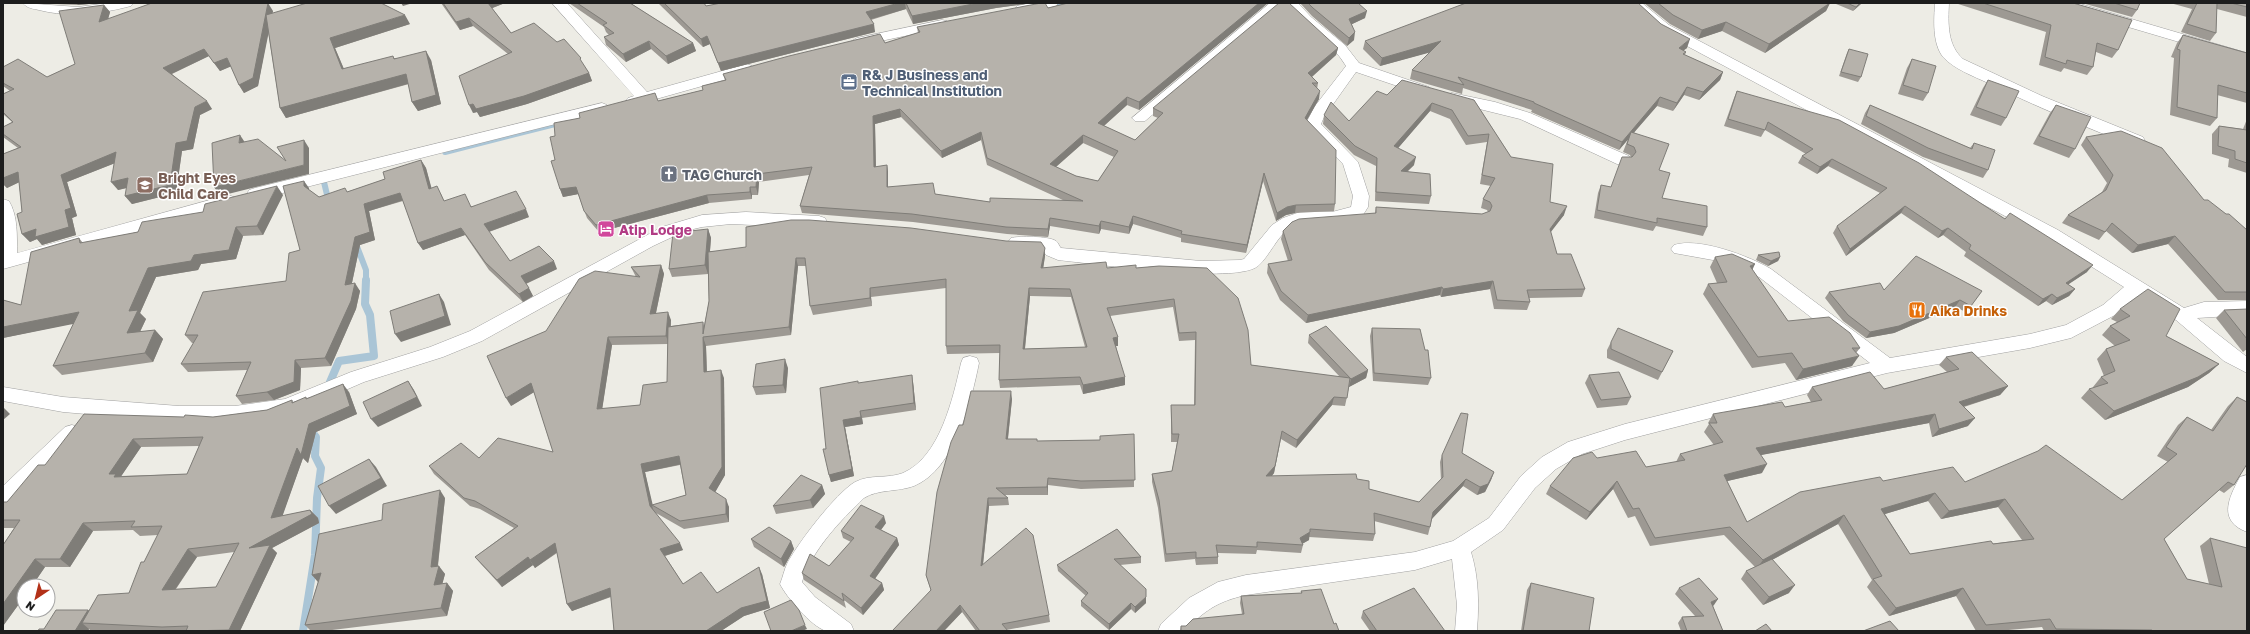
<svg xmlns="http://www.w3.org/2000/svg" width="2250" height="634" font-family="'Golos Text',sans-serif">
	<rect width="100%" height="100%" fill="#edece5"/>
	<g fill="none" stroke-linecap="round" stroke-linejoin="round">
		<g stroke="#aac5d6" stroke-width="6">
			<polyline points="1049,6 1065,3"/>
			<polyline points="445,152 563,122"/>
			<polyline points="327,177 323,178 329,203"/>
			<polyline points="356,244 366,270 366,281"/>
		</g>
		<g stroke="#aac5d6" stroke-width="8">
			<polyline points="327,389 339,361 374,356 370,315 365,304 366,280"/>
			<polyline points="303,631 315,555 317,498 321,468 315,456 316,437 311,431 312,428"/>
		</g>
		<g stroke="#a1a1a1" stroke-width="1">
			<g id="street">
				<path d="M23,3L78,7L108,3H133L131,6C100,14 71,18 39,10C34,9 26,8 23,3Z"/>
				<polygon points="552,3 567,3 647,92 747,64 752,66 754,69 752,72 649,101 633,106 628,104 625,101 628,98 634,96"/>
				<polygon points="1031,3 1058,3 1056,6 1022,13 1015,9 1017,6"/>
				<path d="M1270,3H1298L1311,17L1345,45L1359,63L1429,87L1432,90L1429,93L1424,95L1356,72L1324,117L1321,124L1358,162L1369,196L1368,207L1363,215C1353,218 1341,223 1331,224C1314,225 1298,221 1284,233C1275,241 1265,263 1255,268C1224,283 1097,264 1058,260L1046,255L1043,250L1011,246L1008,242L1011,238C1018,236 1049,236 1056,241C1058,242 1059,246 1061,248L1201,261L1240,260L1244,259L1272,225L1283,218L1300,212H1332L1351,207L1353,196L1343,164L1305,125L1315,106L1346,66C1331,40 1302,28 1284,4L1145,121H1135L1132,118Z"/>
				<path d="M1626,3H1642L1669,25L2058,230L2184,308L2204,302L2247,301V315L2197,318L2247,357V373L2224,361L2176,320L2138,296L2115,315L2071,338L2030,348L1887,373L1625,440L1582,454L1556,469L1535,488L1503,530L1471,552C1479,578 1479,604 1477,631H1455L1457,605L1452,559L1415,570L1246,595C1216,602 1206,610 1184,631H1158L1161,624L1189,598L1218,582L1246,575L1415,552L1453,541L1489,518L1521,476L1542,457L1568,442L1625,424L1870,363L1759,277L1724,262L1674,253L1671,249L1674,245C1699,237 1749,256 1771,269L1890,358L2030,334L2066,325L2103,305L2124,287L2046,238L1659,31Z"/>
				<path d="M1935,3H1949C1948,23 1947,45 1963,59L2042,96L2143,137L2145,141L2143,145H2131C2083,126 2035,106 1988,83C1973,76 1954,69 1943,57C1932,43 1934,19 1935,3Z"/>
				<polygon points="2055,3 2077,3 2247,53 2247,62 2057,6"/>
				<polygon points="942,20 947,21 949,24 947,27 857,46 850,42 857,38"/>
				<polygon points="1452,93 1495,102 1530,113 1629,156 1631,160 1629,164 1617,164 1520,119 1447,101 1444,98 1447,95"/>
				<polygon points="602,103 607,105 610,108 607,111 255,200 249,198 247,194 249,190 255,188"/>
				<path d="M228,195L234,197L236,201L234,205L3,269V199L9,201C18,216 17,236 17,253Z"/>
				<polygon points="746,212 819,216 825,218 827,222 825,226 819,228 731,224 702,227 685,231 653,246 482,341 443,357 364,382 304,408 273,417 235,422 179,422 63,412 3,401 3,387 63,397 179,406 235,406 285,399 351,372 430,347 470,331 662,227 702,215"/>
				<path d="M970,356L977,358L979,363C971,402 955,469 914,486C898,492 878,489 864,498C840,521 812,550 802,582L815,597L851,624L854,631C846,631 833,634 826,631C811,626 787,598 780,584C783,577 784,570 787,564C797,544 836,493 855,482C870,474 888,479 903,473C940,457 953,398 961,363L963,358Z"/>
				<polygon points="72,425 79,427 82,433 79,439 10,505 3,508 3,486 65,427"/>
				<path d="M2247,475V532C2217,521 2229,497 2240,477Z"/>
			</g>
		</g>
		<use href="#street" fill="#fff" fill-rule="evenodd"/>
	</g>
	<g fill="#9d9993" fill-rule="evenodd">
		<polygon points="52,3 100,3 78,5 54,4"/>
		<polygon points="441,3 505,3 492,8 511,33 584,66 589,73 592,81 527,104 480,117 477,112 473,113 508,54 473,26 460,30"/>
		<polygon points="569,3 630,3 693,43 696,51 668,64 651,49 626,62 606,45 604,37 609,35 606,32 604,27"/>
		<polygon points="658,3 704,3 706,6 721,3 1033,3 996,8 913,24 906,9 871,20 875,32 721,71 710,44 703,47"/>
		<path d="M1068,3H1268L1139,110L1127,105L1104,126L1135,140L1158,118L1153,116V108L1338,48L1336,55L1312,77L1318,83L1317,89L1319,99L1307,120L1335,204L1334,211L1295,213L1286,215L1276,221L1263,181L1246,253L1181,242V238L1133,224L1129,234L1101,229L1099,234L1050,226L1048,237L1007,234L913,222L802,213L800,206L809,175L759,182L758,195H752V199L709,203L599,232L587,218L578,194L563,197L560,189L555,160V136L658,101L703,90L725,80L723,74L885,43L918,33L917,27L1048,8ZM901,117L942,158L981,140L987,165L1065,201L990,202L888,187V172L887,165L876,167L875,124ZM1083,143L1114,157L1098,181L1076,176L1056,167Z"/>
		<polygon points="1300,3 1358,3 1365,18 1352,24 1354,40 1347,46 1312,16"/>
		<polygon points="1644,3 1830,3 1826,11 1765,53 1722,31 1698,39 1670,24"/>
		<polygon points="1837,3 1862,3 1853,11 1836,4"/>
		<polygon points="1955,3 2073,3 2118,50 2112,58 2096,52 2093,67 2087,75 2064,68 2061,72 2039,65 2046,32"/>
		<polygon points="2082,3 2140,3 2137,10 2132,17"/>
		<polygon points="2170,3 2247,3 2247,17 2217,9 2216,33 2210,41 2181,32 2192,9"/>
		<polygon points="104,5 110,12 108,19 273,11 272,13 410,24 335,48 344,69 394,58 431,60 441,104 418,111 412,102 409,84 286,118 280,108 268,31 258,86 244,93 239,85 231,66 220,71 209,56 172,74 212,109 200,115 193,149 182,151 176,193 132,204 125,196 127,188 118,190 115,163 67,182 77,216 72,218 76,235 42,245 37,239 30,242 22,234 22,212 19,182 7,188 3,184 3,154 18,148 3,137 3,127 12,122 3,114 3,94 10,91 3,86 3,67 47,77 75,64"/>
		<polygon points="2183,35 2247,53 2247,103 2217,95 2217,118 2210,126 2170,115 2174,58 2171,57 2177,43"/>
		<polygon points="1365,41 1687,48 1683,50 1686,52 1685,55 1723,72 1720,80 1699,100 1684,95 1673,111 1657,106 1634,132 1659,170 1662,198 1707,227 1703,236 1656,226 1653,231 1594,218 1598,193 1601,185 1611,187 1631,157 1630,155 1623,152 1628,139 1619,150 1531,112 1532,110 1463,88 1462,94 1410,79 1412,70 1430,52 1380,66 1363,49"/>
		<polygon points="1849,49 1861,77 1858,82 1839,76 1847,53"/>
		<polygon points="1912,59 1928,93 1923,101 1898,94 1907,68"/>
		<polygon points="1988,80 2006,118 2001,126 1970,115 1983,88"/>
		<polygon points="1737,91 2087,272 2068,284 2075,289 2069,296 2052,305 2046,301 2038,306 1964,256 1966,252 1943,235 1938,238 1901,213 1846,256 1833,233 1837,226 1880,193 1828,166 1817,174 1798,163 1802,156 1806,154 1765,130 1761,137 1724,126 1734,98"/>
		<polygon points="1387,95 1474,100 1511,157 1550,202 1564,215 1550,232 1557,254 1585,289 1582,297 1529,298 1530,302 1527,310 1494,309 1490,289 1441,297 1440,295 1306,323 1280,300 1267,273 1268,264 1288,261 1281,239 1283,231 1375,213 1376,207 1482,214 1488,212 1487,210 1481,208 1483,199 1491,186 1480,184 1487,142 1466,145 1450,119 1430,111 1398,148 1414,165 1408,171 1431,196 1429,204 1375,201 1376,166 1354,155 1323,124 1324,115 1349,121"/>
		<polygon points="1870,105 1970,148 1974,143 1988,170 1983,178 1923,157 1861,124 1865,113"/>
		<polygon points="2056,105 2075,149 2069,158 2033,144 2050,113"/>
		<polygon points="2247,119 2247,190 2246,190 2247,173 2228,167 2229,159 2212,154 2212,134 2219,126 2243,129"/>
		<polygon points="2086,137 2204,200 2226,214 2247,230 2247,300 2218,300 2168,244 2132,253 2106,231 2099,240 2062,223 2068,215 2102,192 2107,183 2081,145"/>
		<polygon points="421,160 426,168 431,188 441,194 444,201 529,217 489,232 510,261 557,269 526,284 533,296 523,302 489,270 465,235 423,250 418,243 403,201 369,211 375,240 360,245 352,283 360,291 356,309 331,366 301,368 300,390 274,400 242,404 236,396 247,370 188,372 181,364 194,343 192,343 185,335 286,281 300,250 309,188 309,190 319,197 347,192 385,179"/>
		<polygon points="283,195 263,235 243,236 236,259 201,264 198,270 156,277 140,313 146,319 140,332 155,330 163,339 153,362 62,375 53,366 74,323 3,338 3,300 21,305 79,238 83,243 138,232 203,212"/>
		<path d="M708,229L711,238L710,251L1045,256L1043,268H1136L1159,266L1251,365L1340,377L1308,343L1309,335L1368,370L1366,378L1349,387L1345,406L1332,405L1296,448L1281,439L1274,473L1272,476L1357,479L1369,489L1419,502L1441,480L1440,462L1442,455L1462,453L1494,472L1491,480L1485,492L1477,495L1463,486L1432,518L1430,527L1428,535L1374,521L1375,534L1373,541L1309,537V540L1302,544L1303,545L1301,553L1257,550L1256,554L1218,553V564L1196,565L1195,559L1165,562L1158,508L1152,482V474L1172,471L1177,442H1171V405H1194L1195,340L1179,341L1173,307L1110,316L1118,346H1116L1125,385L1083,394L1080,385L1000,388L999,380L1000,353L947,354L946,346V288L871,297L872,306L813,315L810,306L806,266H798L791,335L706,346L707,372L724,378L725,475L715,492L729,507V522L684,529L656,513L683,550L665,556L683,584L717,593L762,574L770,608L744,616L721,631H614L611,597L572,611L567,604L557,553L535,568L533,565L502,587L481,564L475,557L514,528L480,509L470,506L434,474L429,466L479,458L553,452L534,392L511,406L546,331L636,277L631,267L661,265L664,274L656,313L671,320V326L703,322L704,326L709,301L708,274L672,277L669,269ZM1030,296L1071,297L1085,347L1025,349ZM668,344L667,382L640,405L602,409L612,345ZM680,465L686,495L652,505L645,472Z"/>
		<polygon points="1758,255 1780,257 1778,261 1768,266 1756,260"/>
		<polygon points="1715,257 1752,270 1788,321 1860,348 1856,353 1852,366 1796,380 1785,363 1752,368 1703,294 1708,284 1717,283 1710,267"/>
		<polygon points="1884,290 1982,291 1966,312 1955,307 1894,333 1866,338 1843,321 1825,298 1829,292"/>
		<polygon points="2120,309 2166,336 2219,364 2209,373 2188,387 2105,420 2081,398 2089,389 2094,388 2093,387 2101,377 2104,376 2097,359 2106,349 2115,346 2102,335 2110,326 2117,322 2111,319"/>
		<polygon points="2247,309 2247,349 2243,352 2216,318 2224,310"/>
		<polygon points="1372,328 1431,378 1428,385 1373,381 1370,336"/>
		<polygon points="1611,342 1673,351 1658,380 1607,358 1607,350"/>
		<path d="M1946,357L2008,386L2000,395L1964,407L1968,426L1932,437L1929,423L1760,455L1762,473L1727,481L1747,522L1883,481L1965,482L2122,500L2168,462L2157,456L2178,425L2187,417L2211,430L2228,406L2237,397L2234,485L2224,493L2219,490L2164,539L2187,579L2209,584L2200,546L2210,538L2247,631H2044L2042,627L1997,631H1976L1956,596L1889,616L1867,587L1872,580L1838,524L1772,560L1789,593L1763,605L1741,579L1746,571L1755,567L1724,535L1650,546L1635,516L1628,518L1613,489L1586,520L1546,494L1550,486L1597,458L1646,467L1676,462L1680,454L1714,445L1704,432L1709,424L1708,423L1713,414L1785,407L1811,402L1807,395L1812,387L1884,389L1947,372L1939,365ZM1928,501L1941,519L1998,507L2022,540L1910,554L1885,514Z"/>
		<polygon points="788,368 786,393 756,395 753,387"/>
		<polygon points="1589,375 1631,397 1627,405 1597,408 1585,383"/>
		<polygon points="913,382 916,410 862,418 863,424 845,427 854,476 831,482 829,475 858,383"/>
		<path d="M349,392L357,414L316,432L308,463L303,458L282,516L310,510L318,518L319,523L272,548L277,553L240,631H91L89,629L88,631H38L44,629L129,593L144,562L158,535L140,536L133,530L93,531L70,567H45L32,586H24V597L3,626V545L14,528H3V502H7L45,465L184,417H213L267,410L292,400L293,402L307,398ZM199,446L187,474L121,476L141,447ZM234,552L216,587L176,589L197,557Z"/>
		<polygon points="1012,399 1008,439 1037,441 1100,440 1134,434 1134,487 1081,489 1048,485 1048,495 1005,495 1008,498 1009,505 989,506 983,565 1049,615 1050,622 1006,630 1008,631 976,631 962,612 944,631 893,631 893,630 931,591 926,575 963,425"/>
		<polygon points="822,485 825,494 813,508 776,514 773,506"/>
		<polygon points="445,498 438,566 445,574 442,584 447,583 453,591 447,616 324,631 311,631 305,625 318,582 312,575 382,520"/>
		<polygon points="886,523 881,530 897,538 899,545 875,578 882,583 884,590 863,615 844,600 846,608 804,580 802,573 829,566 851,542 843,538 841,531"/>
		<polygon points="1117,529 1141,557 1141,563 1120,565 1146,603 1135,613 1131,609 1109,630 1081,606 1081,601 1086,596 1058,571 1057,565"/>
		<polygon points="751,539 791,541 794,549 784,567 754,547"/>
		<polygon points="1531,583 1589,631 1521,631 1527,590"/>
		<polygon points="1679,588 1714,605 1713,606 1723,631 1681,631 1678,623 1682,617 1695,616 1675,594"/>
		<polygon points="1301,591 1334,624 1339,631 1180,631 1181,626 1186,626 1242,614 1240,603 1241,596 1301,593"/>
		<polygon points="1363,611 1445,631 1370,631 1361,618"/>
	</g>
	<g fill="#7f7d78">
		<polygon points="76,3 100,3 78,5"/>
		<polygon points="268,3 273,11 258,86 244,93 239,85"/>
		<polygon points="401,3 413,3 403,6"/>
		<polygon points="488,3 505,3 490,9"/>
		<polygon points="899,3 905,3 906,9 868,20 866,12"/>
		<polygon points="978,3 1033,3 996,8 913,24 912,16"/>
		<polygon points="1259,3 1268,3 1139,110 1139,102"/>
		<polygon points="1830,3 1826,11 1765,53 1769,44"/>
		<polygon points="1860,3 1862,3 1853,11 1856,7"/>
		<polygon points="104,5 110,12 105,30 99,22"/>
		<polygon points="1367,11 1365,18 1348,26 1349,19"/>
		<polygon points="405,15 410,24 335,48 348,79 342,69 330,38"/>
		<polygon points="469,18 473,26 460,30 456,22"/>
		<polygon points="1726,22 1722,31 1698,39 1702,30"/>
		<polygon points="874,24 875,32 721,71 718,63"/>
		<polygon points="1355,32 1354,40 1347,46 1349,38"/>
		<polygon points="707,36 710,44 703,47 701,39"/>
		<polygon points="1690,39 1687,48 1675,57 1679,48"/>
		<polygon points="649,41 651,49 626,62 623,54"/>
		<polygon points="1441,41 1439,50 1380,66 1382,58"/>
		<polygon points="693,43 696,51 668,64 666,56"/>
		<polygon points="1338,48 1336,55 1307,81 1308,73"/>
		<polygon points="204,49 209,56 169,75 163,68"/>
		<polygon points="426,51 431,60 441,104 418,111 412,102"/>
		<polygon points="227,58 232,66 220,71 214,63"/>
		<polygon points="1723,72 1720,80 1699,100 1703,92"/>
		<polygon points="589,73 592,81 527,104 480,117 477,112 473,113 469,105"/>
		<polygon points="406,74 411,83 286,118 280,108"/>
		<polygon points="1687,87 1684,95 1673,111 1677,103"/>
		<polygon points="1320,91 1319,99 1304,125 1305,118"/>
		<polygon points="1127,97 1127,105 1098,131 1098,123"/>
		<polygon points="1660,97 1657,106 1619,150 1622,142"/>
		<polygon points="207,101 212,109 200,115 193,149 182,151 176,193 132,204 125,196 176,143 195,107"/>
		<polygon points="1432,103 1430,111 1393,154 1394,146"/>
		<polygon points="900,109 901,117 875,124 876,175 874,167 873,116"/>
		<polygon points="981,132 981,140 942,158 941,151"/>
		<polygon points="240,135 246,144 239,143"/>
		<polygon points="1083,135 1083,143 1050,172 1050,164"/>
		<polygon points="304,140 309,148 309,174 220,196 214,187 304,165"/>
		<polygon points="116,152 123,160 67,182 77,216 72,218 76,235 42,245 37,239 30,242 22,234 36,229 65,210 61,175"/>
		<polygon points="1416,157 1414,165 1399,179 1401,171"/>
		<polygon points="1832,159 1828,166 1817,174 1820,167"/>
		<polygon points="421,160 426,168 434,197 429,189"/>
		<polygon points="887,165 888,172 888,194 887,187"/>
		<polygon points="18,172 24,180 7,188 3,184 3,178"/>
		<polygon points="1264,173 1263,181 1246,253 1247,245"/>
		<polygon points="757,174 759,182 758,195 756,187"/>
		<polygon points="128,178 134,186 118,190 111,182"/>
		<polygon points="304,181 309,188 309,193 304,186"/>
		<polygon points="277,186 283,195 263,235 257,226"/>
		<polygon points="576,187 579,194 563,197 560,189"/>
		<polygon points="750,187 752,195 752,199 750,192"/>
		<polygon points="400,193 404,200 369,211 375,240 360,245 350,292 345,285 355,237 364,204"/>
		<polygon points="707,195 709,203 599,232 596,225"/>
		<polygon points="1296,205 1295,213 1286,215 1276,221 1277,213 1287,207"/>
		<polygon points="1567,206 1564,215 1547,237 1550,229"/>
		<polygon points="1905,206 1901,213 1846,256 1850,249"/>
		<polygon points="526,209 529,217 488,232 484,224"/>
		<polygon points="1133,216 1133,224 1129,234 1129,227"/>
		<polygon points="1050,218 1050,226 1048,237 1048,229"/>
		<polygon points="1101,221 1101,229 1099,234 1099,226"/>
		<polygon points="236,227 243,236 236,259 201,264 198,270 156,277 140,313 146,319 135,342 127,333 129,311 148,268 194,255"/>
		<polygon points="461,228 465,235 423,250 418,243"/>
		<polygon points="1948,228 1943,235 1938,238 1942,231"/>
		<polygon points="708,229 711,238 708,274 705,265"/>
		<polygon points="2175,236 2168,244 2132,253 2138,245"/>
		<polygon points="1045,248 1045,256 1042,276 1041,268"/>
		<polygon points="1780,257 1778,261 1768,266 1771,261"/>
		<polygon points="796,258 798,266 791,335 789,327"/>
		<polygon points="554,261 557,269 525,284 521,276"/>
		<polygon points="1755,264 1750,275 1750,266"/>
		<polygon points="661,265 664,274 654,322 650,314"/>
		<polygon points="2093,265 2087,272 2060,290 2066,283"/>
		<polygon points="1493,281 1490,289 1441,297 1443,289"/>
		<polygon points="355,283 360,291 356,309 331,366 325,358"/>
		<polygon points="1442,287 1440,295 1306,323 1308,315"/>
		<polygon points="529,288 533,296 523,302 519,294"/>
		<polygon points="870,288 872,306 870,298"/>
		<polygon points="1029,288 1030,296 1024,357 1023,349"/>
		<polygon points="2075,289 2069,296 2052,305 2057,298"/>
		<polygon points="439,294 444,302 451,325 401,342 395,334"/>
		<polygon points="2052,294 2046,301 2038,306 2043,299"/>
		<polygon points="1960,300 1955,307 1894,333 1866,338 1870,332"/>
		<polygon points="79,312 88,321 3,338 3,327"/>
		<polygon points="668,312 671,320 669,344 666,336"/>
		<polygon points="155,330 163,339 153,362 145,353"/>
		<polygon points="608,337 612,345 601,417 597,409"/>
		<polygon points="703,337 706,346 707,380 704,372"/>
		<polygon points="1118,337 1118,346 1113,346 1113,338"/>
		<polygon points="1859,356 1852,366 1796,380 1803,369"/>
		<polygon points="785,359 788,368 786,393 783,385"/>
		<polygon points="295,360 301,368 300,390 274,400 267,392"/>
		<polygon points="2219,364 2209,373 2188,387 2105,420 2114,411"/>
		<polygon points="721,370 724,378 725,475 713,496 709,488"/>
		<polygon points="1368,370 1366,378 1349,387 1351,379"/>
		<polygon points="912,375 913,382 916,410 914,403"/>
		<polygon points="1125,377 1125,385 1083,394 1083,385"/>
		<polygon points="408,381 414,390 422,406 378,427 371,419"/>
		<polygon points="531,383 536,391 511,406 506,398"/>
		<polygon points="343,384 349,392 357,414 316,432 308,463 303,458 279,526 271,518 297,448 309,424"/>
		<polygon points="2008,386 2000,395 1952,410 1959,402"/>
		<polygon points="1011,391 1012,399 1007,446 1006,439"/>
		<polygon points="1334,397 1332,405 1296,448 1297,440"/>
		<polygon points="3,407 10,414 3,420"/>
		<polygon points="860,411 862,418 863,424 845,427 854,476 831,482 829,475 843,420"/>
		<polygon points="1935,414 1929,423 1751,457 1756,448"/>
		<polygon points="1975,418 1968,426 1932,437 1939,429"/>
		<polygon points="1282,431 1274,473 1265,484 1266,476"/>
		<polygon points="133,439 141,447 120,478 125,482 109,474"/>
		<polygon points="679,456 682,464 645,472 653,506 652,505 654,513 650,506 641,464"/>
		<polygon points="369,459 376,467 387,486 336,514 329,506"/>
		<polygon points="1767,464 1762,473 1719,483 1724,475"/>
		<polygon points="1494,472 1491,480 1485,492 1477,495 1480,487"/>
		<polygon points="1048,478 1048,495 1047,487"/>
		<polygon points="1466,479 1463,486 1431,520 1433,512"/>
		<polygon points="1617,481 1613,489 1586,520 1590,512"/>
		<polygon points="822,485 825,494 813,508 810,500"/>
		<polygon points="440,490 445,498 437,572 439,566 445,574 440,593 434,585 431,567"/>
		<polygon points="1935,493 1928,501 1875,517 1881,509"/>
		<polygon points="988,498 989,506 982,573 981,566"/>
		<polygon points="726,499 729,507 729,522 726,514"/>
		<polygon points="2005,499 1998,507 1941,519 1949,511"/>
		<polygon points="310,510 318,518 319,523 272,548 277,553 240,631 230,631 229,630 249,548"/>
		<polygon points="1844,515 1838,524 1757,568 1763,560"/>
		<polygon points="884,516 886,523 877,535 875,527"/>
		<polygon points="83,523 93,531 70,567 60,559"/>
		<polygon points="1310,532 1309,540 1300,545 1300,538"/>
		<polygon points="897,538 899,545 872,583 870,576"/>
		<polygon points="791,541 794,549 784,567 781,559"/>
		<polygon points="555,543 560,550 535,568 530,560"/>
		<polygon points="680,543 683,550 664,556 660,549"/>
		<polygon points="188,549 197,557 170,597 162,590"/>
		<polygon points="528,557 533,565 502,587 497,580"/>
		<polygon points="35,559 45,567 32,586 24,586 24,597 3,626 3,604"/>
		<polygon points="759,567 762,574 770,608 744,616 721,631 706,631"/>
		<polygon points="321,573 319,583 312,575"/>
		<polygon points="447,583 453,591 447,616 441,608"/>
		<polygon points="882,583 884,590 863,615 861,608"/>
		<polygon points="1795,585 1789,593 1763,605 1769,597"/>
		<polygon points="610,588 615,595 572,611 567,604"/>
		<polygon points="1963,588 1956,596 1889,616 1896,608"/>
		<polygon points="1146,597 1146,603 1135,613 1135,607"/>
		<polygon points="1718,599 1714,605 1707,609 1711,602"/>
		<polygon points="1131,603 1131,609 1109,630 1109,624"/>
		<polygon points="960,605 962,612 944,631 936,631"/>
		<polygon points="88,610 97,617 82,623 89,629 88,631 75,631"/>
		<polygon points="805,625 807,629 802,631 791,631"/>
	</g>
	<g fill="#b6b2ab" stroke="#7f7d78" fill-rule="evenodd">
		<polygon points="152,3 268,3 253,78 239,85 227,58 214,63 204,49 163,68 207,101 195,107 187,141 176,143 170,185 125,196 128,178 111,182 116,152 61,175 71,208 65,210 69,227 35,237 36,229 22,234 17,214 22,212 18,172 3,178 3,154 21,147 3,134 3,127 13,122 3,112 3,94 14,89 3,83 3,67 18,59 47,77 75,64 59,11 104,5 99,22"/>
		<polygon points="307,3 381,3 405,15 330,38 342,69 393,56 394,59 426,51 436,95 412,102 406,74 280,108 266,15"/>
		<polygon points="443,3 488,3 511,33 534,23 557,42 564,39 581,58 580,59 589,73 524,96 476,109 473,104 469,105 459,76 512,52 469,18 456,22"/>
		<polygon points="577,3 630,3 693,43 666,56 649,41 623,54 604,37 614,33 603,25 607,23"/>
		<polygon points="664,3 704,3 706,6 721,3 899,3 866,12 874,24 718,63 707,36 701,39"/>
		<polygon points="906,3 978,3 912,16"/>
		<path d="M1041,3H1045L1048,8L1068,3H1259L1139,102L1127,97L1098,123L1135,140L1163,113L1153,108L1279,3H1289L1338,48L1308,73L1318,83H1312L1320,91L1305,118L1336,150L1335,204L1296,205L1287,207L1277,213L1264,173L1247,245L1181,234L1182,231L1133,216L1129,227L1101,221L1099,226L1050,218L1048,229L1006,227L912,214L800,206L812,167L757,174L756,187H750V192L707,195L596,225L584,211L576,187L560,189L551,161L555,160L550,137L555,136L554,123L580,118L579,113L655,93L658,101L703,90L702,86L726,80L723,74L789,56L880,34L885,43L920,32L917,27ZM900,109L941,151L981,132L987,158L1083,201L990,198V202L935,194L933,183L887,187V165L874,167L873,116ZM1083,135L1118,151L1098,181L1076,176L1050,164Z"/>
		<polygon points="1308,3 1358,3 1367,11 1349,19 1355,32 1349,38 1313,8"/>
		<polygon points="1466,3 1638,3 1661,24 1690,39 1679,48 1686,52 1683,54 1723,72 1703,92 1687,87 1677,103 1660,97 1622,142 1534,103 1534,102 1458,77 1464,85 1412,70 1441,41 1382,58 1365,41"/>
		<polygon points="1658,3 1830,3 1769,44 1726,22 1702,30 1673,15"/>
		<polygon points="1847,3 1860,3 1856,7"/>
		<polygon points="1983,3 2073,3 2132,20 2118,50 2097,43 2093,67 2067,60 2066,64 2045,57 2051,25"/>
		<polygon points="2114,3 2140,3 2137,10"/>
		<polygon points="2197,3 2217,3 2216,33 2187,24"/>
		<polygon points="2231,3 2247,3 2247,7"/>
		<polygon points="2183,35 2247,53 2247,93 2218,85 2217,118 2177,107 2180,50 2177,49"/>
		<polygon points="1849,49 1868,54 1861,77 1841,72"/>
		<polygon points="1912,59 1936,66 1928,93 1903,85"/>
		<polygon points="1402,80 1474,100 1511,157 1553,164 1550,202 1567,206 1550,229 1557,254 1571,254 1585,289 1527,290 1530,302 1497,300 1493,281 1443,289 1442,287 1308,315 1281,291 1268,264 1292,260 1283,231 1292,222 1299,219 1376,213 1376,207 1482,214 1490,211 1492,206 1490,202 1483,199 1495,178 1482,175 1489,134 1468,136 1452,110 1432,103 1394,146 1416,157 1401,171 1430,174 1431,196 1376,192 1377,158 1355,146 1324,115 1331,102 1349,121 1377,91 1387,95"/>
		<polygon points="1988,80 2019,91 2006,118 1976,107"/>
		<polygon points="1737,91 1839,120 1919,163 2005,219 2010,213 2093,265 2066,283 2075,289 2057,298 2052,294 2043,299 1969,249 1971,245 1948,228 1942,231 1905,206 1850,249 1837,226 1887,188 1832,159 1820,167 1802,156 1813,149 1768,122 1765,130 1728,119"/>
		<polygon points="1870,105 1972,149 1974,143 1995,150 1988,170 1928,148 1866,116"/>
		<polygon points="2056,105 2091,117 2075,149 2039,136"/>
		<polygon points="2219,126 2247,130 2247,129 2247,163 2235,159 2235,151 2218,146"/>
		<polygon points="2121,131 2162,148 2204,200 2208,200 2226,214 2229,214 2247,230 2247,292 2225,292 2175,236 2138,245 2112,223 2105,232 2068,215 2106,190 2113,175 2086,137"/>
		<polygon points="1631,132 1669,144 1659,170 1670,173 1662,198 1707,206 1707,227 1657,218 1657,223 1597,210 1601,185 1611,187 1622,157 1632,157 1636,152 1634,147 1627,144"/>
		<polygon points="240,135 239,143 258,139 286,161 277,147 304,140 304,165 214,187 212,143"/>
		<polygon points="421,160 429,189 437,186 444,201 465,194 471,207 516,191 526,209 484,224 510,261 539,246 554,261 521,276 529,288 519,294 485,262 461,228 418,243 400,193 364,204 370,232 355,237 345,285 355,283 351,301 325,358 295,360 294,382 267,392 236,396 251,362 181,364 198,335 185,335 203,292 286,281 289,253 300,250 283,186 304,181 304,186 319,197 345,188 347,192 385,179 383,172"/>
		<polygon points="277,186 257,226 236,227 229,250 194,255 191,261 148,268 129,311 138,310 127,333 155,330 145,353 53,366 79,312 3,327 3,300 21,305 31,252 79,238 80,243 138,232 142,222 203,212 205,204"/>
		<path d="M791,220H809L911,228L1006,241L1041,242L1045,248L1041,268L1106,262L1107,268L1136,265V268L1159,266L1207,268L1238,298L1248,330L1251,365L1350,378L1347,398L1334,397L1297,440L1282,431L1275,466L1266,476L1356,474L1357,479L1369,481V489L1419,502L1443,477L1442,455L1461,413L1468,414L1462,453L1494,472L1488,484L1480,487L1466,479L1433,512L1430,527L1374,513L1375,534L1310,529V532L1300,538L1303,545L1257,542V547L1216,545L1218,557L1196,558V552L1166,554L1159,500L1152,474L1172,471L1179,434H1172L1171,405H1195L1196,332L1179,333L1174,299L1107,308L1118,337L1113,338L1125,377L1083,385L1080,377L999,380L1000,345L946,346V279L870,288V298L810,306L805,258H796L789,327L703,337L704,372L721,370L722,467L709,488L726,499V514L680,521L652,505L686,495L679,456L641,464L650,506L680,543L660,549L683,584L701,572L717,593L759,567L767,601L741,608L706,631H614L610,588L567,604L555,543L530,560L528,557L497,580L475,557L518,526L475,501L464,498L429,466L461,443L479,458L498,438L553,452L531,383L506,398L487,356L546,331L579,279L595,271L640,277L631,267L661,265L650,314L668,312L666,336L608,337L597,409L640,405L643,385L667,382L668,327L703,322V334L709,301L708,252L746,247V227ZM1029,288L1070,289L1087,347L1023,349Z"/>
		<polygon points="708,229 705,265 669,269 673,233"/>
		<polygon points="1779,252 1780,257 1771,261 1758,255"/>
		<polygon points="1732,254 1755,264 1750,266 1788,321 1829,317 1850,333 1860,348 1852,348 1859,356 1803,369 1792,353 1758,357 1708,284 1727,282 1715,257"/>
		<polygon points="1916,256 1982,291 1971,306 1960,300 1899,326 1870,332 1848,315 1829,292 1880,283 1884,290"/>
		<polygon points="2148,289 2180,309 2166,336 2219,364 2198,377 2114,411 2089,389 2108,383 2101,377 2115,371 2106,349 2130,340 2110,326 2130,316 2120,309"/>
		<polygon points="439,294 445,316 395,334 390,311"/>
		<polygon points="2247,309 2247,339 2224,310"/>
		<polygon points="1326,326 1368,370 1351,379 1309,335"/>
		<polygon points="1372,328 1420,329 1425,350 1428,350 1431,378 1374,373"/>
		<polygon points="1618,328 1673,351 1662,372 1611,349 1611,342"/>
		<path d="M1972,352L2008,386L1959,402L1975,418L1939,429L1935,414L1756,448L1767,464L1724,475L1747,522L1800,492L1880,477L1883,481L1953,467L1965,482L2038,451L2046,445L2122,500L2177,454L2166,447L2187,417L2213,431L2237,397L2247,402V464L2234,485L2228,482L2164,539L2187,579L2222,587L2210,538L2247,548V631H2152V630L2056,629L2050,619L1986,625L1963,588L1896,608L1873,579L1882,576L1844,515L1763,560L1730,527L1655,538L1639,508L1633,509L1617,481L1590,512L1550,486L1573,458L1592,452L1597,458L1636,451L1646,467L1685,460L1680,454L1723,442L1709,423H1717L1713,414L1782,402L1785,407L1822,400L1812,387L1870,372L1884,389L1959,369L1946,357ZM1935,493L1949,511L2005,499L2034,539L1993,544L1991,541L1910,554L1881,509Z"/>
		<polygon points="785,359 783,385 753,387 756,364"/>
		<polygon points="1619,372 1631,397 1601,400 1589,375"/>
		<polygon points="912,375 914,403 860,411 861,417 843,420 852,469 829,475 823,449 826,449 820,388 858,381 858,383"/>
		<polygon points="408,381 417,397 371,419 363,402"/>
		<path d="M343,384L350,406L309,424L301,455L297,448L271,518L310,510L312,514L249,548L270,545L229,630L186,631L188,626L162,627L82,623L98,595L129,593L141,562H144L162,526L131,527L135,521L83,523L60,559H35L3,604V545L20,520H3V502H7L38,465H45L84,414L184,417L185,415L213,417L267,410L292,400V403L306,397V399ZM203,437L187,474L114,477L116,474H109L133,439ZM239,543L216,587L162,590L188,549Z"/>
		<polygon points="971,391 1011,391 1006,439 1037,439 1037,441 1100,440 1100,436 1134,434 1135,480 1081,481 1048,478 1047,487 996,488 1008,498 988,498 981,566 1026,528 1033,535 1049,615 1002,624 1008,631 980,631 960,605 936,631 894,631 893,630 931,590 926,575 937,492 951,442 959,425 963,425"/>
		<polygon points="369,459 381,478 329,506 318,486"/>
		<polygon points="801,475 822,485 810,500 773,506"/>
		<polygon points="440,490 431,567 439,566 434,585 447,583 441,608 305,625 321,573 312,575 319,534 382,520 383,504"/>
		<polygon points="861,505 884,516 875,527 897,538 870,576 882,583 861,608 842,593 844,601 802,573 810,554 829,566 854,538 841,531"/>
		<polygon points="769,527 791,541 781,559 751,539"/>
		<polygon points="1117,529 1141,557 1114,559 1146,589 1146,597 1135,607 1131,603 1109,624 1081,601 1088,593 1057,565"/>
		<polygon points="1772,559 1795,585 1769,597 1746,571"/>
		<polygon points="1699,578 1718,599 1711,602 1723,631 1687,631 1682,617 1704,616 1679,588"/>
		<polygon points="1531,583 1594,598 1589,631 1523,631"/>
		<polygon points="1414,588 1445,631 1377,631 1363,611"/>
		<polygon points="1321,589 1334,624 1336,623 1339,631 1181,631 1181,626 1186,626 1193,619 1244,614 1241,596 1302,593 1301,591"/>
		<polygon points="791,600 799,610 805,625 791,631 771,631 764,612"/>
		<polygon points="56,610 88,610 75,631 38,631 39,629 44,629"/>
		<polygon points="1890,621 1899,631 1863,631"/>
		<polygon points="1766,624 1772,631 1755,631"/>
	</g>
	<defs>
		<g id="office-square" transform="scale(0.9)"><rect x="-9" y="-9" width="18" height="18" rx="4" fill="#5c6f8a" stroke="#fff"/><path d="M-6-3h4V-5.5h4V-3h4V5H-6ZM-1-4.5V-3h2v-1.5ZM-6 0V1H6V0Z" fill="#fff"/></g>
		<g id="church-square" transform="scale(0.9)"><rect x="-9" y="-9" width="18" height="18" rx="4" fill="#6b7280" stroke="#fff"/><path d="M-1.2-6h2.4v3.5h3.3v2.4h-3.3V6h-2.4V-.1h-3.3v-2.4h3.3Z" fill="#fff"/></g>
		<g id="school-square" transform="scale(0.9)"><rect x="-9" y="-9" width="18" height="18" rx="4" fill="#8d6e63" stroke="#fff"/><path d="M0-5L7-2L0 1L-7-2ZM-4 1L0 2.5L4 1V4Q0 6-4 4Z" fill="#fff"/></g>
		<g id="hotel-square" transform="scale(0.9)"><rect x="-9" y="-9" width="18" height="18" rx="4" fill="#d1479c" stroke="#fff"/><path d="M-6-4.5h1.5V1H6V5H4.5V3h-9V5H-6ZM-4 0a1.8 1.8 0 1 1 3.6 0ZM.5 0V-2.5h3Q6-2.5 6 0Z" fill="#fff"/></g>
		<g id="restaurant-square" transform="scale(0.9)"><rect x="-9" y="-9" width="18" height="18" rx="4" fill="#e8710a" stroke="#fff"/><path d="M-5-6h1v4h1v-4h1v4h1v-4h1v5L-1.5 .5V6h-2V.5L-5-1ZM5-6V6H3V1.5H1.5Q1.5-4 5-6Z" fill="#fff"/></g>
	</defs>
	<g fill-rule="evenodd">
		<use href="#office-square" x="849" y="82"/>
		<use href="#church-square" x="669" y="174"/>
		<use href="#school-square" x="145" y="185"/>
		<use href="#hotel-square" x="606" y="229"/>
		<use href="#restaurant-square" x="1917" y="310"/>
	</g>
	<g text-anchor="middle" dominant-baseline="central" stroke-width="3" stroke-linejoin="round" paint-order="stroke">
		<g font-size="14" font-weight="bold" fill="#4e5e75" stroke="#fff" text-anchor="start">
			<text x="862" y="74">R&amp; J Business and<tspan x="862" dy="16">Technical Institution</tspan></text>
		</g>
		<g font-size="14" font-weight="bold" fill="#5b616d" stroke="#fff" text-anchor="start">
			<text x="682" y="174">TAG Church</text>
		</g>
		<g font-size="14" font-weight="bold" fill="#785e54" stroke="#fff" text-anchor="start">
			<text x="158" y="177">Bright Eyes<tspan x="158" dy="16">Child Care</tspan></text>
		</g>
		<g font-size="14" font-weight="bold" fill="#b23c85" stroke="#fff" text-anchor="start">
			<text x="619" y="229">Atip Lodge</text>
		</g>
		<g font-size="14" font-weight="bold" fill="#c56008" stroke="#fff" text-anchor="start">
			<text x="1930" y="310">Aika Drinks</text>
		</g>
	</g>
	<rect width="2250" height="634" fill="none" stroke="#1d1d1d" stroke-width="8"/>
	<g transform="translate(36 598) rotate(215)"><circle r="19" fill="#ffffff" stroke="#a5a5a5"/>
	<path d="M0-3L7 15L0 10L-7 15Z" fill="#b33118"/>
	<text y="-6" font-size="11" font-weight="bold" text-anchor="middle" fill="#1d1d1d">N</text>
	</g>
</svg>
